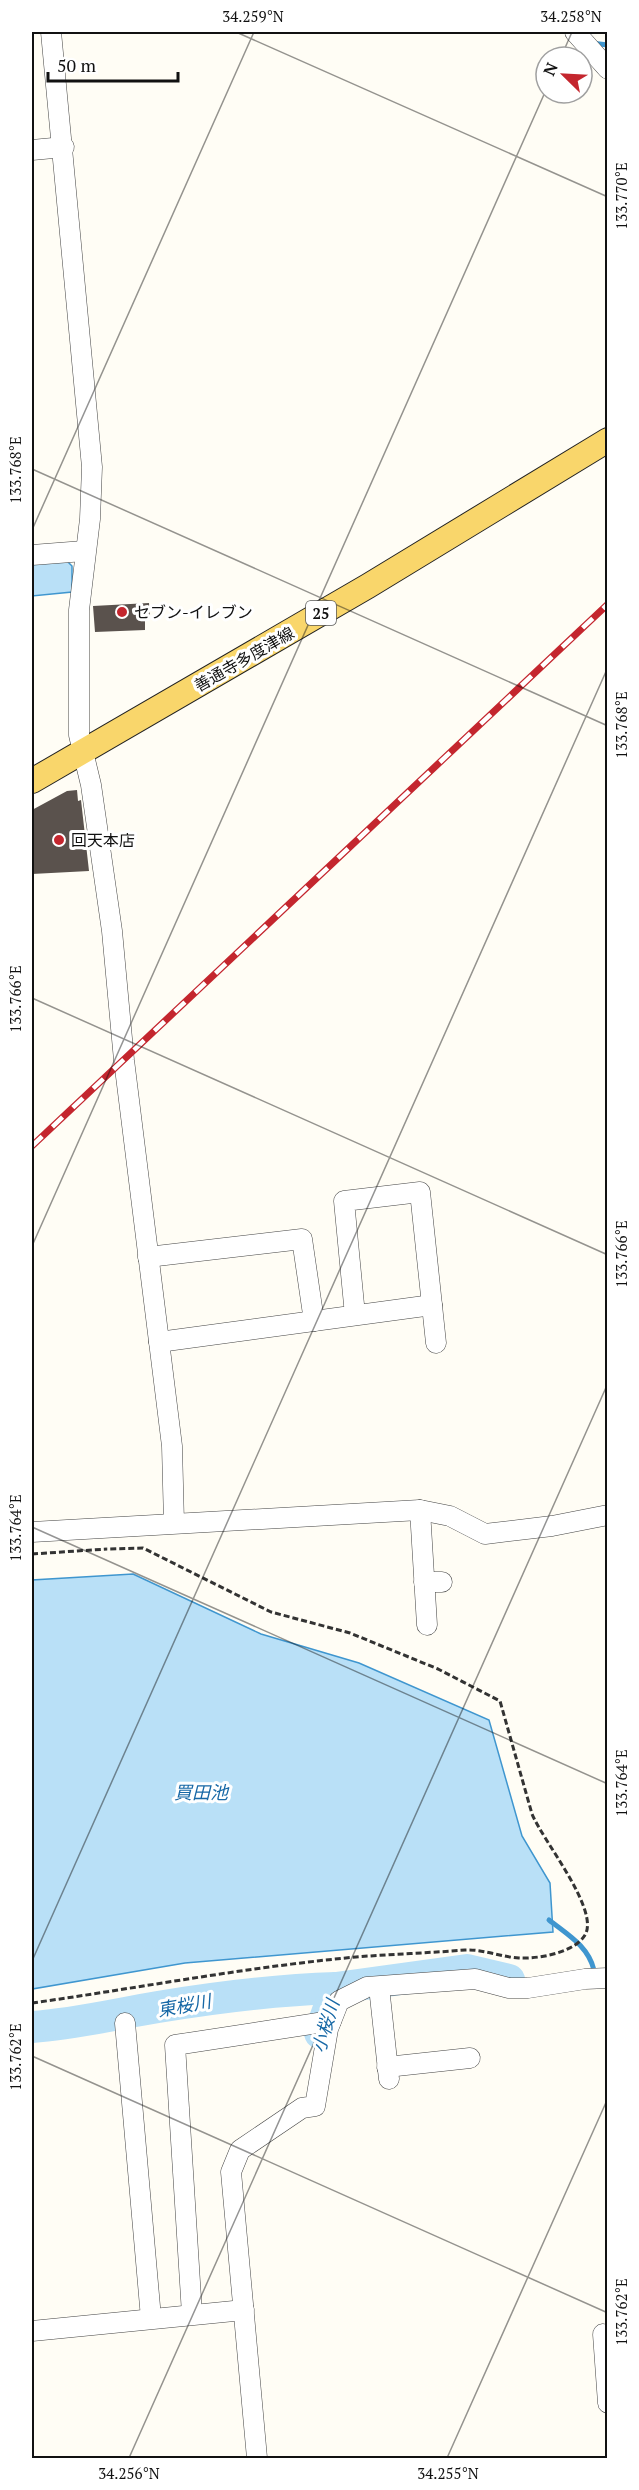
<svg xmlns="http://www.w3.org/2000/svg" width="639" height="2490" font-family="'PT Serif','Noto Sans JP',serif">
	<rect width="100%" height="100%" fill="#fffdf5"/>
	<g fill="#b9e0f7" stroke="#3f96cf" stroke-width="1.5">
		<polygon points="65,559 72,566 72,592 32,596 32,563"/>
		<polygon points="133,1574 261,1634 359,1663 489,1720 522,1836 550,1883 553,1932 185,1963 32,1989 32,1580"/>
	</g>
	<g fill="none" stroke-linecap="round" stroke-linejoin="round">
		<g stroke="#3f96cf" stroke-width="5">
			<polyline points="591,43 608,45"/>
			<path d="M549,1920C568,1935 588,1946 594,1970"/>
		</g>
		<g stroke="#b9e0f7" stroke-width="32">
			<path d="M32,2027C75,2024 116,2014 158,2007C218,1997 276,1990 336,1988"/>
			<polyline points="320,2033 336,1988 467,1970 509,1980"/>
		</g>
	</g>
	<g fill="#5a524d">
		<polygon points="149,603 150,618 145,619 145,630 95,632 93,606"/>
		<polygon points="77,790 78,801 81,800 89,871 32,874 32,810 67,791"/>
	</g>
	<g fill="none" stroke-linecap="round" stroke-linejoin="round">
		<g stroke="#444" stroke-width="21">
			<g id="minor">
				<polyline points="51,32 92,467 90,519 79,610 79,735 91,785 112,931 124,1060 172,1446 174,1523"/>
				<polyline points="575,32 608,69"/>
				<polyline points="32,150 64,147"/>
				<polyline points="32,555 84,551"/>
				<polyline points="148,1257 302,1239 314,1321"/>
				<polyline points="355,1315 344,1201 420,1192 436,1343"/>
				<polyline points="159,1342 432,1305"/>
				<polyline points="420,1510 427,1625"/>
				<polyline points="32,1532 420,1510 450,1516 485,1534 552,1526 608,1515"/>
				<polyline points="424,1582 442,1582"/>
				<polyline points="379,1987 389,2079"/>
				<polyline points="125,2023 151,2318"/>
				<polyline points="387,2067 470,2058"/>
				<polyline points="192,2314 175,2045 331,2021"/>
				<polyline points="32,2331 244,2310"/>
				<polyline points="603,2334 608,2403"/>
				<polyline points="257,2458 231,2172 240,2150 302,2108 315,2106 328,2029 339,2001 367,1987 475,1979 509,1988 528,1988 585,1979 608,1978"/>
			</g>
		</g>
		<g stroke="#222" stroke-width="26">
			<polyline id="major" points="32,781 368,586 608,440"/>
		</g>
		<g stroke="#333" stroke-width="3" stroke-dasharray="6 3" stroke-linecap="butt">
			<polyline points="32,1554 107,1549"/>
			<path d="M32,2003C139,1988 247,1967 356,1957C392,1954 429,1953 465,1950C483,1949 501,1957 519,1958C538,1959 574,1953 585,1935C600,1910 543,1841 532,1814L500,1701L438,1669L350,1633L271,1612L143,1548L107,1549"/>
		</g>
		<use href="#minor" stroke="#fff" stroke-width="20"/>
		<use href="#major" stroke="#f9d66b" stroke-width="24"/>
		<g stroke="#c4262e" stroke-width="7">
			<polyline id="rail" points="32,1146 608,604"/>
		</g>
		<use href="#rail" stroke="#fff" stroke-width="4.5" stroke-dasharray="14" stroke-linecap="butt"/>
	</g>
	<path fill="none" stroke="#111" stroke-width="1.5" stroke-opacity="0.45" d="M236,32L608,197M561,57L572,32M32,469L608,726M32,530L254,32M32,998L608,1255M32,1246L546,90M32,1527L608,1784M32,1961L608,667M32,2056L608,2313M129,2458L608,1383M447,2458L608,2098"/>
	<g fill="#c4262e" stroke="#fff" stroke-width="2">
		<circle cx="122" cy="612" r="6"/>
		<circle cx="59" cy="840" r="6"/>
	</g>
	<g text-anchor="middle" dominant-baseline="central" stroke-width="6" stroke-linejoin="round" paint-order="stroke">
		<rect fill="#fff" stroke="#585858" stroke-width="1.5" x="306" y="601" width="30" height="24" rx="4.5"/>
		<g font-size="15" font-weight="bold" fill="#111">
			<text x="321" y="613">25</text>
		</g>
		<g font-size="16" fill="#111" stroke="#fff" text-anchor="start">
			<text x="134" y="612">セブン-イレブン</text>
			<text x="71" y="840">回天本店</text>
		</g>
		<g font-size="16" fill="#111" stroke="#fff">
			<text transform="translate(244 659) rotate(-30)">善通寺多度津線</text>
		</g>
		<g font-size="18" font-style="italic" fill="#1768a6" stroke="#fff">
			<text x="201" y="1792">買田池</text>
			<text transform="translate(184 2005) rotate(-10)">東桜川</text>
			<text transform="translate(325 2026) rotate(-74)">小桜川</text>
		</g>
	</g>
	<rect width="639" height="2490" fill="none" stroke="#ffffff" stroke-width="66"/>
	<g transform="translate(564 75) rotate(294)"><circle r="28" fill="#ffffff" stroke="#a0a0a0" stroke-width="1.5"/>
	<path d="M0-4.5L10 22L0 15L-10 22Z" fill="#c4262e"/>
	<text y="-9" font-size="16" font-weight="bold" text-anchor="middle" fill="#111111">N</text>
	</g>
	<path d="M48 72v9h130v-9" fill="none" stroke="#111111" stroke-width="3"/>
	<text x="57" y="72" font-size="18" fill="#111111" stroke="#ffffff" stroke-width="4.5" paint-order="stroke">50 m</text>
	<rect x="33" y="33" width="573" height="2424" fill="none" stroke="#111" stroke-width="2"/>
	<g font-size="15" text-anchor="middle" fill="#111">
		<text x="253" y="22">34.259°N</text>
		<text x="571" y="22">34.258°N</text>
		<text transform="translate(622 196) rotate(-90)" y="5">133.770°E</text>
		<text transform="translate(16 470) rotate(-90)" y="5">133.768°E</text>
		<text transform="translate(622 725) rotate(-90)" y="5">133.768°E</text>
		<text transform="translate(16 999) rotate(-90)" y="5">133.766°E</text>
		<text transform="translate(622 1254) rotate(-90)" y="5">133.766°E</text>
		<text transform="translate(16 1528) rotate(-90)" y="5">133.764°E</text>
		<text transform="translate(622 1783) rotate(-90)" y="5">133.764°E</text>
		<text transform="translate(16 2057) rotate(-90)" y="5">133.762°E</text>
		<text transform="translate(622 2312) rotate(-90)" y="5">133.762°E</text>
		<text x="129" y="2479">34.256°N</text>
		<text x="448" y="2479">34.255°N</text>
	</g>
</svg>
